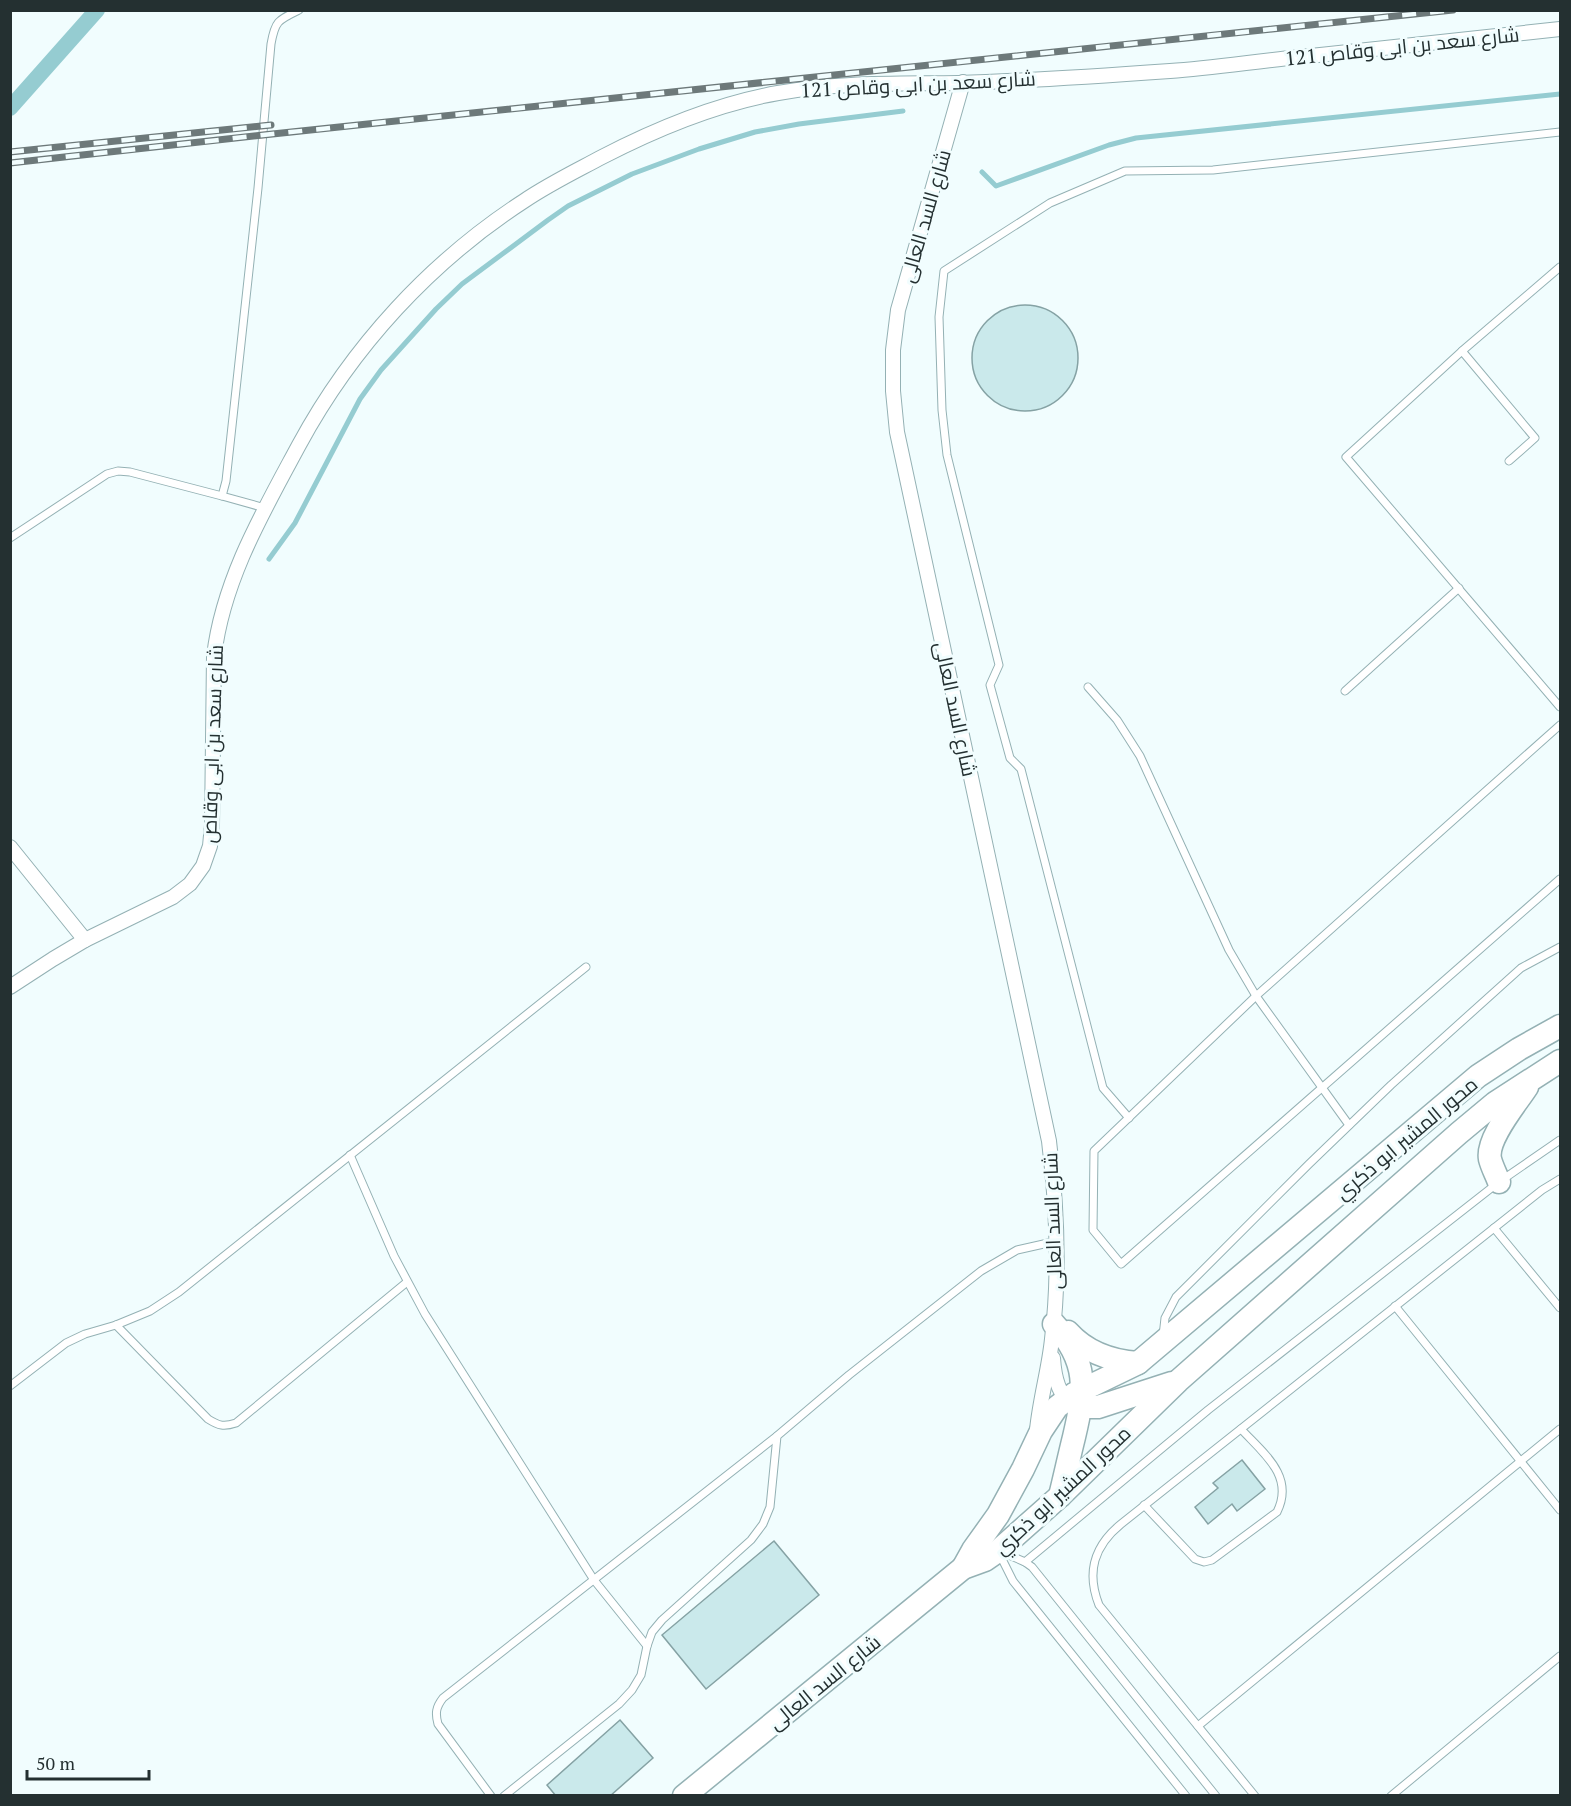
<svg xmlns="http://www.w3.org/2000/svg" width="1571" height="1806" font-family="'PT Serif',Cairo,serif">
	<rect width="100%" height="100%" fill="#f1fdfe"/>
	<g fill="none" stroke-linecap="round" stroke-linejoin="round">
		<g stroke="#95ccd1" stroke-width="5">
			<polyline points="982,172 996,186 1109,145 1136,138 1560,94"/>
			<polyline points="269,559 295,523 360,399 381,370 436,309 462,284 548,220 568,206 632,174 699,149 755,132 799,124 903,111"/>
		</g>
		<polyline stroke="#95ccd1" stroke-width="16" points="10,108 97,10"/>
	</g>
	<g fill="#cae9eb" stroke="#85a2a4" stroke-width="1.5">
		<circle cx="1025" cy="358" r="53"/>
		<polygon points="1242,1460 1265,1489 1237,1511 1232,1504 1208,1524 1195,1507 1218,1488 1213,1483"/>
		<polygon points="774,1541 819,1595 706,1689 662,1635"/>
		<polygon points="620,1720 653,1758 610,1796 556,1796 547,1785"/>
	</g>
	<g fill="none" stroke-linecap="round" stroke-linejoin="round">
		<g stroke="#94b1b4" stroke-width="9">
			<g id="service">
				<polyline points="1462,351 1346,457 1560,707"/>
				<polyline points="1509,461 1535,438 1462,351 1560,267"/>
				<path d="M265,508L222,496L226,481L258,188L271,44C275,21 278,20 299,10"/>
				<polyline points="10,538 107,474 118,471 130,472 222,496"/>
				<polyline points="1088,687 1117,720 1140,756 1229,950 1256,996 1349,1125"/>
				<polyline points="1345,691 1459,588"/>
				<polyline points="1560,725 1256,996 1094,1151 1093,1230 1121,1264 1560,879"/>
				<polyline points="1129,1118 1103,1088 1021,769 1010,758 990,685 999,665 947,455 942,410 939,317 944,271 1050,203 1125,171 1213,170 1560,132"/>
				<polyline points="350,1155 394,1256 425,1314 594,1580 647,1646"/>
				<polyline points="1494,1228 1560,1308"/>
				<polyline points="1395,1306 1560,1510"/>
				<path d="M116,1325L208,1419C219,1426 224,1427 236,1423L407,1282"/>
				<polyline points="1163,1336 1165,1318 1176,1297 1309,1164 1391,1085 1521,968 1560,947"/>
				<polyline points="10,1386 66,1343 85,1334 116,1325 150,1311 179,1292 586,967"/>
				<path d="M1144,1505L1195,1559L1204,1562L1212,1560L1277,1512C1295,1476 1263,1453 1241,1429"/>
				<polyline points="1002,1552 1025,1562 1032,1567 1216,1796"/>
				<polyline points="999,1553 1013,1581 1186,1796"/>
				<polyline points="1025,1562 1208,1410 1499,1182 1560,1140"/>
				<polyline points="1198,1726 1560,1429"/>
				<path d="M491,1796L438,1724C435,1713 436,1707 443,1698L777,1436"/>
				<polyline points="504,1796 619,1704 632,1690 641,1675 647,1646 652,1632 662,1620 751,1540 763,1524 770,1507 777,1436 849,1375 981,1271 1017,1250 1057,1241"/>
				<path d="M1255,1796L1099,1605C1086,1572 1094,1546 1121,1524L1542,1190L1560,1179"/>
				<polyline points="1391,1796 1560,1656"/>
			</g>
		</g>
		<g stroke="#94b1b4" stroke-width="16">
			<g id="minor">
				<path d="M963,82L898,310L893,350V391L897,432L1049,1141C1057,1206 1060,1273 1052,1339C1049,1369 1040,1399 1037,1430"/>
				<polyline points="10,847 85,940"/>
				<path d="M10,987L53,959L85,940L173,897L190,884L203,866L210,846L212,825L214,656C223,580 263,512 299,445C352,347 430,262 524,201C549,184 576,171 602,157C658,128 716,104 778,93C838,82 898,84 958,83C1028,81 1100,76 1170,71C1214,68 1257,61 1300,57C1387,48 1474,38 1560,29"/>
				<path d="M1053,1358C1054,1373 1057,1394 1071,1403"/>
			</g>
		</g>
		<g stroke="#94b1b4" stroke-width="25">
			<g id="primary">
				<path d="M1499,1182C1496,1174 1492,1167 1490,1159C1486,1139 1516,1104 1527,1087"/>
				<path d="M1054,1324C1089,1362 1085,1390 1074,1437C1069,1457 1065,1476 1060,1496"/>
				<path d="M1068,1332C1086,1352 1111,1361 1138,1363"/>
				<polyline points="1081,1407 1098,1407 1172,1383"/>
				<polyline points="963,1568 973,1550 998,1515 1023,1469 1041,1431 1057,1407 1074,1394 1138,1363 1478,1076 1519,1049 1560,1026"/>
				<polyline points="684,1796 963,1568 985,1560 998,1551 1060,1496 1178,1381 1459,1133 1495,1103 1560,1061"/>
			</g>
		</g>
		<use href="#service" stroke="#fff" stroke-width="7"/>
		<use href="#minor" stroke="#fff" stroke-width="14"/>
		<use href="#primary" stroke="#fff" stroke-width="22"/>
		<g stroke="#6d797a" stroke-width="7">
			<g id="rail">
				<polyline points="10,152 271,125"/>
				<polyline points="10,163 263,135 1453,10"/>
			</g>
		</g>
		<use href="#rail" stroke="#f1fdfe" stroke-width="4.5" stroke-dasharray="14" stroke-linecap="butt"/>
	</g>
	<g text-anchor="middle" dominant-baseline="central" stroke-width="6" stroke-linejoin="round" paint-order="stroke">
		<g font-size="20" fill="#243031" stroke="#f1fdfe">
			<text transform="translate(1402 46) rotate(-6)">شارع سعد بن ابى وقاص 121</text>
			<text transform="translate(918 84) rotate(-3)">شارع سعد بن ابى وقاص 121</text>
			<text transform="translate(925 216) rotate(-74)">شارع السد العالى</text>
			<text transform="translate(956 709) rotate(78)">شارع السد العالى</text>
			<text transform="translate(212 744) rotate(-88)">شارع سعد بن ابى وقاص</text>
			<text transform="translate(1406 1138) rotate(-40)">محور المشير ابو ذكري</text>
			<text transform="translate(1052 1221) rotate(-92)">شارع السد العالى</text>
			<text transform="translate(1062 1490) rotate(-43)">محور المشير ابو ذكري</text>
			<text transform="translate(824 1682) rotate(-39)">شارع السد العالى</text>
		</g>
	</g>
	<rect width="1571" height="1806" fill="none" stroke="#243031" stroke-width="24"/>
	<path d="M27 1770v9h122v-9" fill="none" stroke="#243031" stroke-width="3"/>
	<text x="36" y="1770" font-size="18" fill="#243031" stroke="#f1fdfe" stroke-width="4.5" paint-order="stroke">50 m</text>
</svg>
